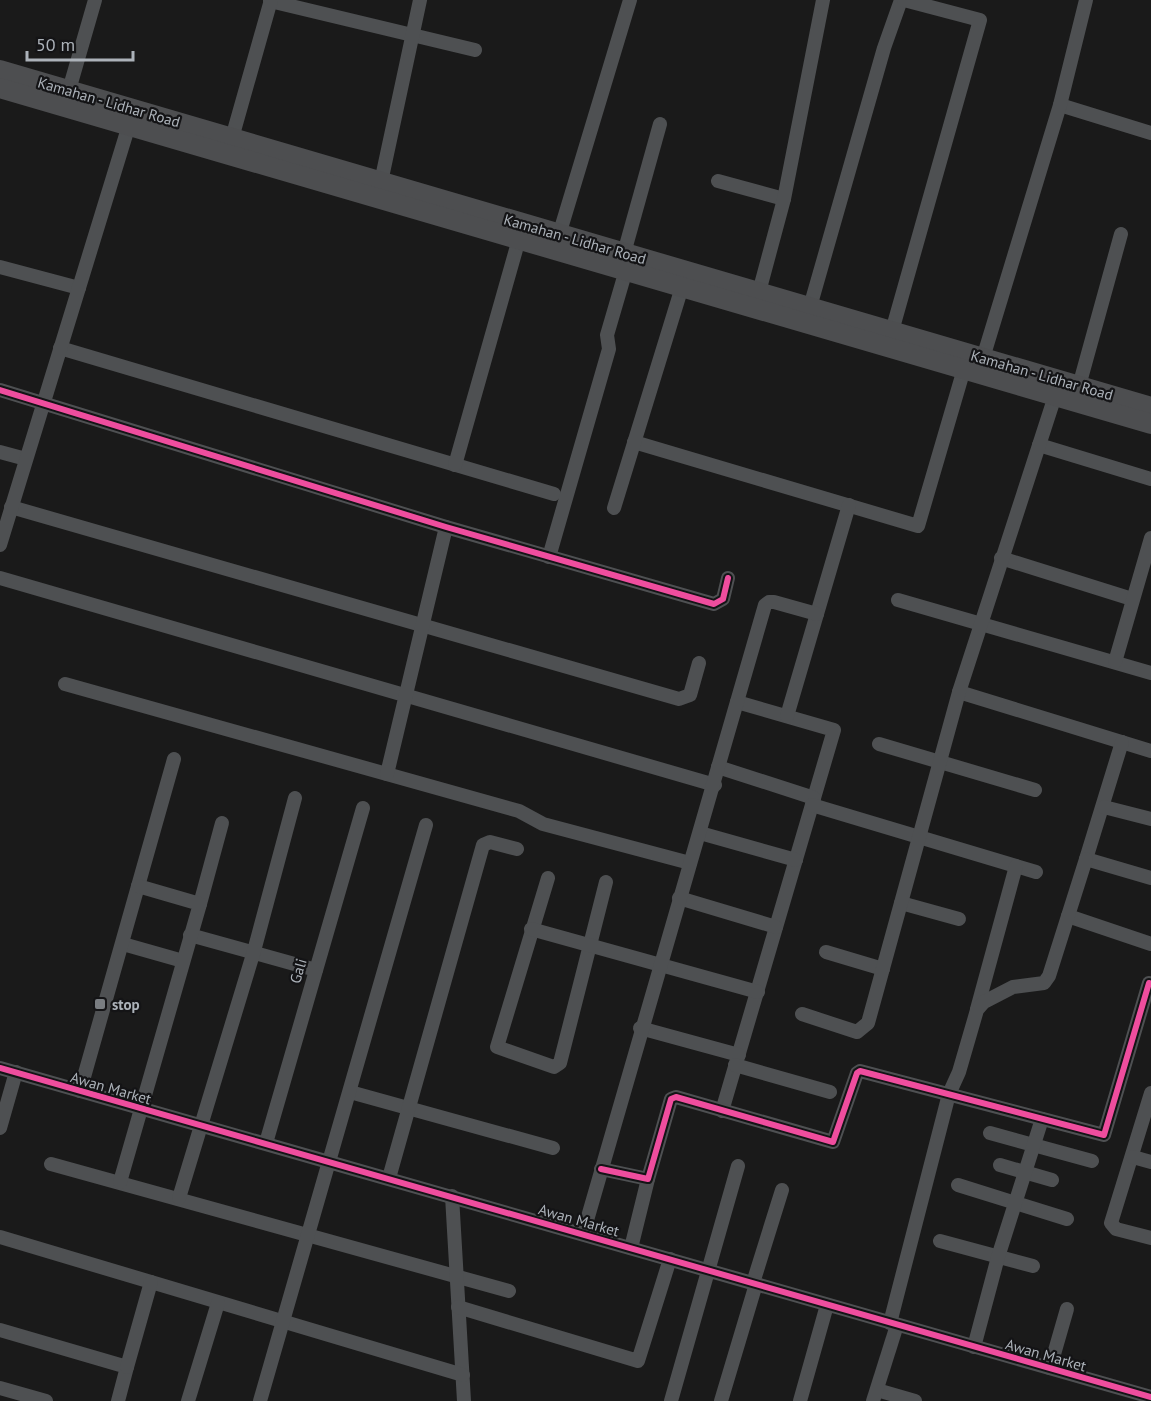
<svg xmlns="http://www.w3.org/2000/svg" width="1151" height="1401" font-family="'PT Sans',sans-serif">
	<rect width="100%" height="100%" fill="#1a1a1a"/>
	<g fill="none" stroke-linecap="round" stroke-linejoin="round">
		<g stroke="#4e5052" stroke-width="14">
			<polyline points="270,1 475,50"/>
			<polyline points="69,90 95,0"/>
			<polyline points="1060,105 1151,133"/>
			<polyline points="232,138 271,0"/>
			<polyline points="718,181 784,199"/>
			<polyline points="381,182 420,0"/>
			<polyline points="559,235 630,0"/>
			<polyline points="624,253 660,124"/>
			<polyline points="0,267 79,288"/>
			<polyline points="759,292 784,199 823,0"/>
			<polyline points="810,307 884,48 901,0"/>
			<polyline points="892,331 980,20 904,0"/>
			<polyline points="60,348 554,494"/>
			<polyline points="983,358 1060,105 1086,0"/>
			<polyline points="1079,386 1121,234"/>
			<polyline points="0,390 446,527 714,604 723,599 728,578"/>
			<polyline points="634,442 918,526 964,369"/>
			<polyline points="1039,445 1151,479"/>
			<polyline points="0,452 26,459"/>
			<polyline points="455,465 519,239"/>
			<polyline points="11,507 679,699 690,695 699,663"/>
			<polyline points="614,508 682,287"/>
			<polyline points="0,545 129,125"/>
			<polyline points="549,557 609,349 607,335 626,270"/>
			<polyline points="1001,558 1132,599"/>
			<polyline points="0,578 715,785"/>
			<polyline points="898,600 1151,673"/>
			<polyline points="1115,662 1151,538"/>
			<polyline points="65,684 519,811 543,824 690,863"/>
			<polyline points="959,692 1151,751"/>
			<polyline points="737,702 834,730 814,798"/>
			<polyline points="787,716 849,505"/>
			<polyline points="1122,742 1086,859 1151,878"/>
			<polyline points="879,744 1035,790"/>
			<polyline points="718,767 814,798 722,1111"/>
			<polyline points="387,774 446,527"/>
			<polyline points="812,805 1036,872"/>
			<polyline points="1104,807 1151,819"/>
			<polyline points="700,833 796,860"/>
			<polyline points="548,878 497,1047 554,1067 560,1063 606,882"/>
			<polyline points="679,898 776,927"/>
			<polyline points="901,903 959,919"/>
			<polyline points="200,904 222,823"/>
			<polyline points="1068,916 1151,944"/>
			<polyline points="531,929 758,992"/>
			<polyline points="190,935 316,970"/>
			<polyline points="123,944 183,961"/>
			<polyline points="826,952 883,969"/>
			<polyline points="977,1009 1016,866"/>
			<polyline points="802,1014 857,1032 868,1023 959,692 1055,396"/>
			<polyline points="640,1028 739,1055"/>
			<polyline points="735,1065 830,1092"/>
			<polyline points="0,1068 1151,1397"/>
			<polyline points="80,1091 174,759"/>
			<polyline points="350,1092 553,1148"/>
			<polyline points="1151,1093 1111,1223 1116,1229 1151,1238"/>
			<polyline points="0,1128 16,1072"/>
			<polyline points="990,1133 1092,1161"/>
			<polyline points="266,1143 363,808"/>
			<polyline points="1133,1157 1151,1162"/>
			<polyline points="51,1164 509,1291"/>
			<polyline points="1000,1165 1052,1180"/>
			<polyline points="601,1169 648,1179 671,1099 676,1097 833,1142 857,1073 860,1071 1104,1135 1149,983"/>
			<polyline points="389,1178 483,845 490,842 517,849"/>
			<polyline points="120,1182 200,904 138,886"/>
			<polyline points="958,1185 1067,1219"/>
			<polyline points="452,1196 464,1401"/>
			<polyline points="179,1198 254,951 295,798"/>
			<path d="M583,1234C642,1024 705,815 765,605L769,602H774L817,614"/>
			<polyline points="0,1237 463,1375"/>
			<polyline points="940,1241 1033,1266"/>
			<polyline points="631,1248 648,1179"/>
			<polyline points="753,1283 782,1190"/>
			<polyline points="458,1307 638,1361 670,1259"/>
			<polyline points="890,1323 949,1094 959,1072 977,1010 984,1002 1013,987 1044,983 1049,976 1086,859"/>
			<polyline points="0,1330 127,1367 118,1401"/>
			<polyline points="974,1347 998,1257 1042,1119"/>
			<polyline points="127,1367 151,1282"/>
			<polyline points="1050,1368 1067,1309"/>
			<polyline points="0,1388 46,1401"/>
			<polyline points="877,1390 915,1401"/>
			<polyline points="188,1401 218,1303"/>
			<polyline points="260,1401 426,825"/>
			<polyline points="671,1401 738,1166"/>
			<polyline points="721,1401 756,1284"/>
			<polyline points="800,1401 827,1305"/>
			<polyline points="873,1401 897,1325"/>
		</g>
		<g stroke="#4d4e50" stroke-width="20">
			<polyline points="0,70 1151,407"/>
			<polyline points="0,88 1151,424"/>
		</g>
		<g stroke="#141416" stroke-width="10">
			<g id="cycleway">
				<polyline points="0,390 446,527 714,604 723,599 728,578"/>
				<polyline points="0,1068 1151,1397"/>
				<polyline points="601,1169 648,1179 671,1099 676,1097 833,1142 857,1073 860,1071 1104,1135 1149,983"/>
			</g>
		</g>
		<use href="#cycleway" stroke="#ef4d9e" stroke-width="6"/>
	</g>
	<rect fill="#797d81" stroke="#141416" stroke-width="2" x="94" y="998" width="12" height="12" rx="3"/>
	<g text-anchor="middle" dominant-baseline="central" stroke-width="4.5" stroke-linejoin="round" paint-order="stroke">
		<g font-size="15" fill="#acb2b9" stroke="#141416">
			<text transform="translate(109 102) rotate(16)">Kamahan - Lidhar Road</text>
			<text transform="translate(575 239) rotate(16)">Kamahan - Lidhar Road</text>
			<text transform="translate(1042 375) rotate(16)">Kamahan - Lidhar Road</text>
			<text transform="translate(298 971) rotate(-74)">Gali</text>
			<text transform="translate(111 1088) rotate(16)">Awan Market</text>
			<text transform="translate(579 1220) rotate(16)">Awan Market</text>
			<text transform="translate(1046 1355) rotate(16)">Awan Market</text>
		</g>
		<g font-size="15" font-weight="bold" fill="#acb2b9" stroke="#141416" text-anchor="start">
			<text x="112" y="1004">stop</text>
		</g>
	</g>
	<path d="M27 51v9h106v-9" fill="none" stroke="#acb2b9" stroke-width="3"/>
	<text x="36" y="51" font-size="18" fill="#acb2b9" stroke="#141416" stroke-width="4.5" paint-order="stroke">50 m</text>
</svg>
